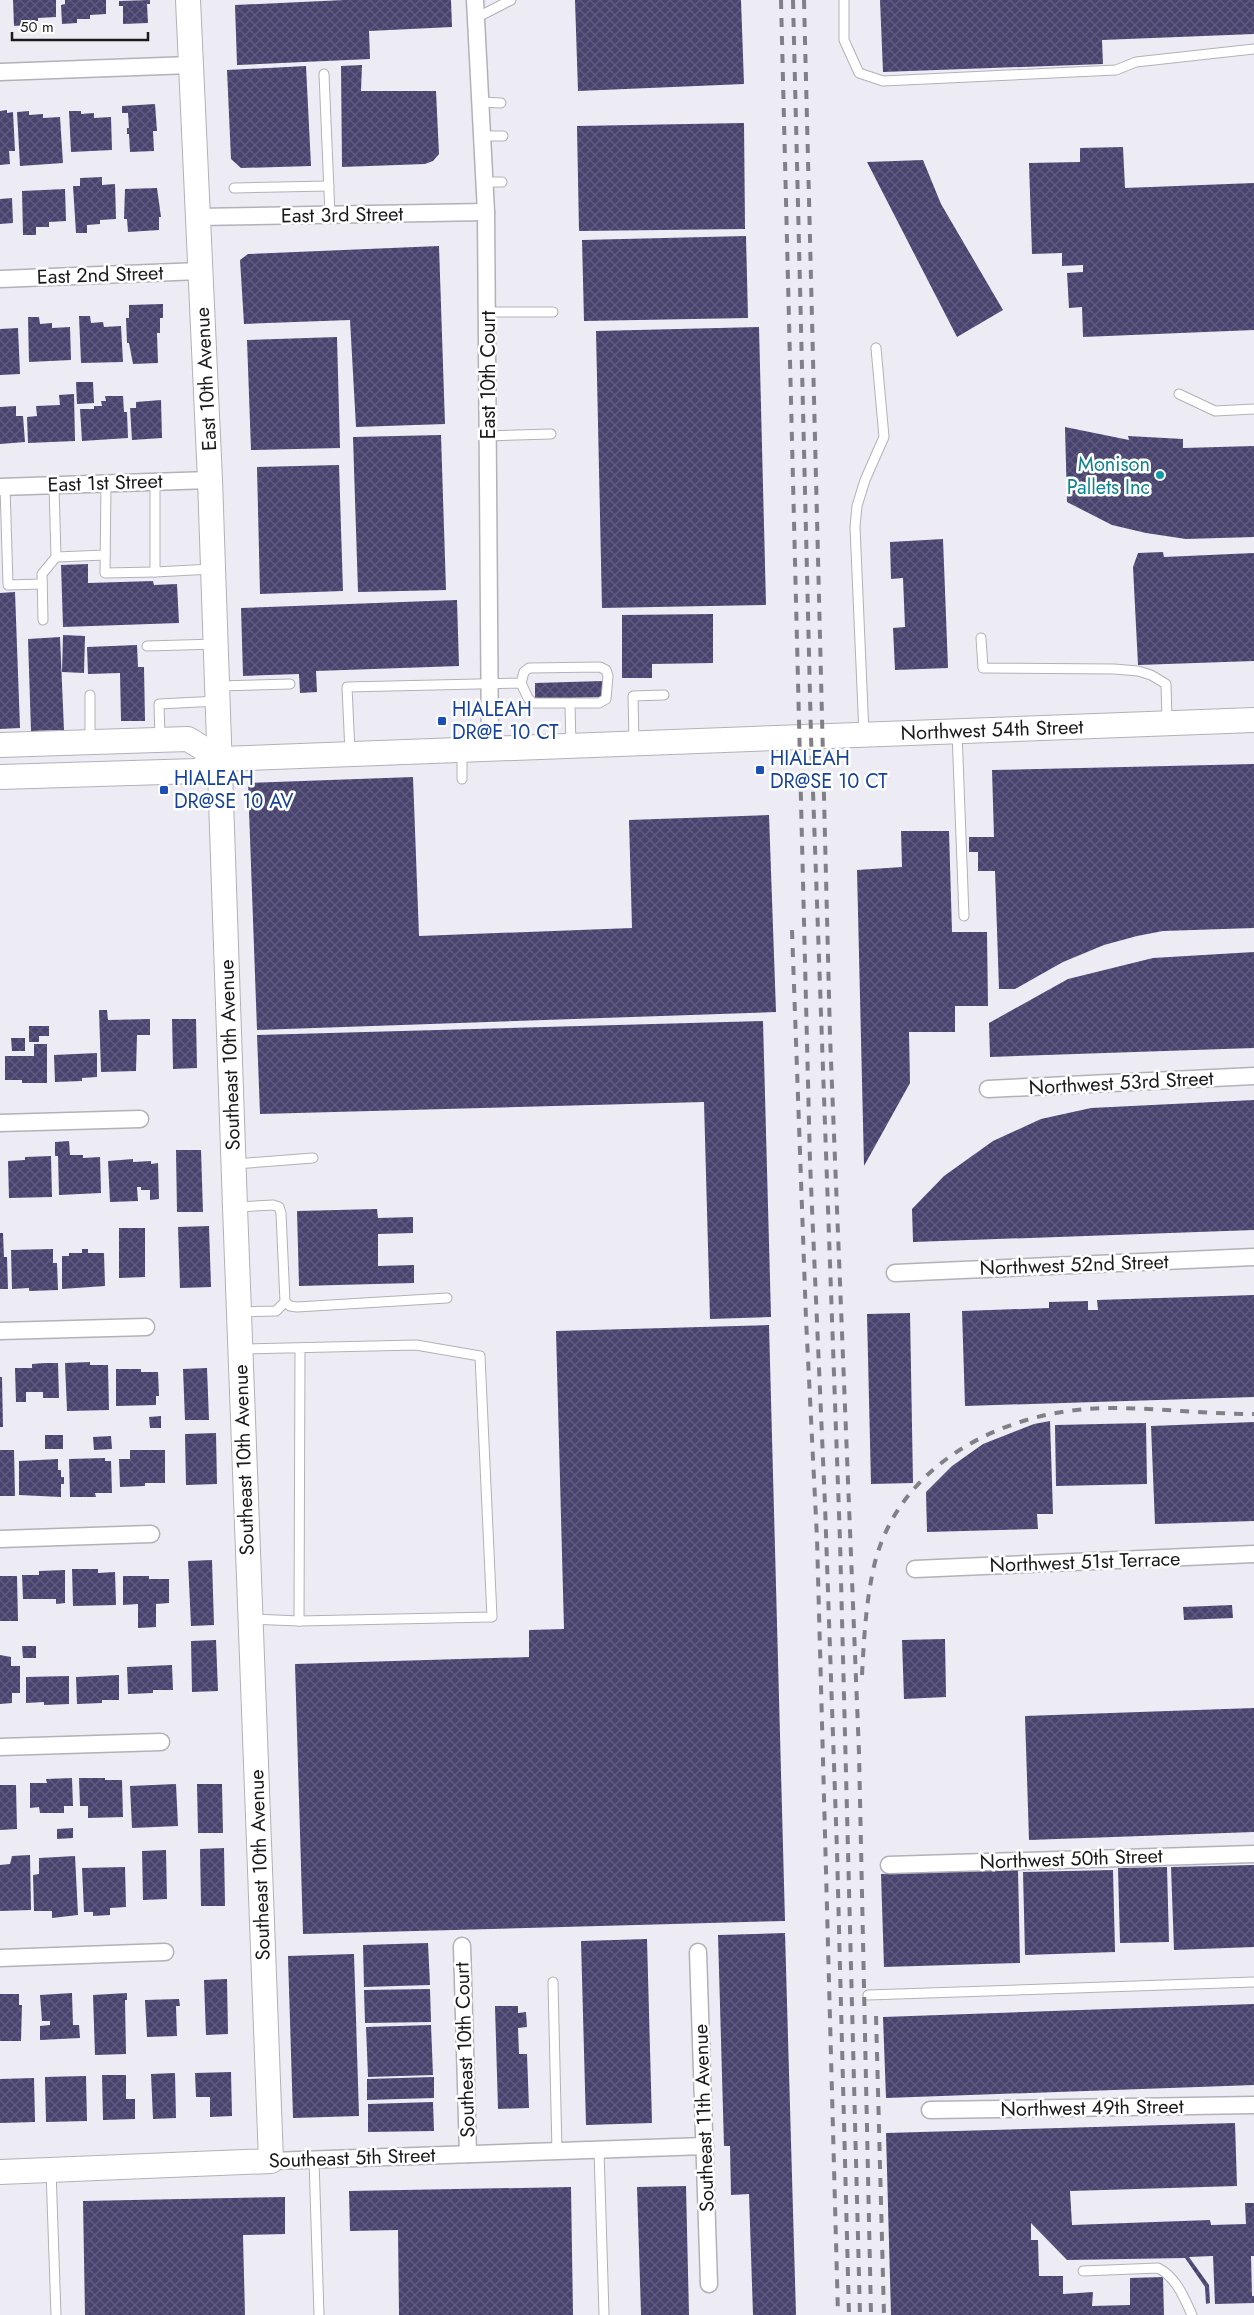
<svg xmlns="http://www.w3.org/2000/svg" width="1254" height="2315" font-family="Jost,sans-serif">
	<defs>
		<pattern id="building-cross-hatch" width="8" height="8" patternUnits="userSpaceOnUse" patternTransform="scale(1.25)"><rect width="8" height="8" fill="#49446f"/><path d="M0 0l8 8M0 8l8-8" fill="none" stroke="#605c7e"/></pattern>
	</defs>
	<rect width="100%" height="100%" fill="#edecf5"/>
	<g fill="url(#building-cross-hatch)">
		<polygon points="13,0 56,0 56,17 38,18 38,21 26,22 26,25 14,26"/>
		<polygon points="65,0 106,0 106,14 90,15 90,19 77,19 77,23 62,24 61,5 65,4"/>
		<polygon points="150,0 150,4 147,4 148,23 123,24 123,6 119,6 119,1"/>
		<polygon points="344,0 451,0 452,27 369,31 370,59 237,65 235,5"/>
		<polygon points="575,0 741,0 744,84 578,91"/>
		<polygon points="880,0 1254,0 1254,34 1102,40 1103,64 883,72"/>
		<polygon points="362,65 361,91 436,91 439,154 433,161 425,164 342,167 341,66"/>
		<polygon points="306,66 311,166 241,168 231,159 227,70"/>
		<polygon points="155,104 157,131 153,131 154,151 130,152 129,134 127,134 127,128 129,128 128,113 122,113 122,106"/>
		<polygon points="7,110 7,113 13,112 15,151 9,151 10,164 0,165 0,111"/>
		<polygon points="29,111 29,115 43,114 43,118 60,117 63,163 20,166 17,112"/>
		<polygon points="69,111 81,111 81,114 94,113 94,118 111,117 112,150 71,152"/>
		<polygon points="744,123 745,229 579,231 577,126"/>
		<polygon points="1123,147 1125,188 1254,183 1254,330 1083,337 1082,307 1069,308 1067,273 1083,272 1083,265 1062,266 1062,253 1032,254 1029,163 1080,162 1080,148"/>
		<polygon points="923,160 941,204 1003,310 957,337 867,162"/>
		<polygon points="102,177 102,185 115,184 116,219 100,220 100,224 87,225 87,233 76,233 73,186 80,186 80,178"/>
		<polygon points="157,188 161,217 159,217 159,230 128,232 127,219 124,219 125,189"/>
		<polygon points="65,189 66,221 49,222 49,227 36,227 36,235 23,235 22,191"/>
		<polygon points="12,198 13,223 0,224 0,199"/>
		<polygon points="746,236 748,318 584,321 582,240"/>
		<polygon points="439,246 445,424 356,427 350,320 244,324 240,260 248,254"/>
		<polygon points="163,304 163,318 160,318 160,333 157,333 158,363 133,364 129,343 127,343 126,318 129,318 129,305"/>
		<polygon points="79,316 90,316 91,323 103,322 104,327 121,326 123,362 81,363"/>
		<polygon points="28,317 39,317 40,324 52,323 52,328 70,327 71,360 29,362"/>
		<polygon points="759,327 766,605 602,608 596,331"/>
		<polygon points="18,328 20,374 0,375 0,329"/>
		<polygon points="337,337 340,448 251,450 247,340"/>
		<polygon points="76,382 93,382 94,403 77,404"/>
		<polygon points="74,394 75,441 28,443 27,417 37,416 36,406 60,405 59,395"/>
		<polygon points="105,396 123,396 124,412 127,412 128,438 82,441 80,409 94,409 94,406 102,406 101,401 106,401"/>
		<polygon points="161,400 162,438 132,440 130,408 136,408 136,402"/>
		<polygon points="16,406 16,416 23,416 25,442 0,444 0,407"/>
		<polygon points="1065,427 1129,440 1128,436 1183,439 1183,448 1254,446 1254,537 1186,539 1146,533 1112,525 1067,502"/>
		<polygon points="441,435 446,590 358,592 353,437"/>
		<polygon points="339,465 343,591 260,594 257,467"/>
		<polygon points="943,539 948,668 895,670 893,628 905,627 903,578 891,579 890,542"/>
		<polygon points="1163,552 1164,557 1254,553 1254,661 1138,665 1133,567 1138,553"/>
		<polygon points="88,564 88,583 153,581 154,585 177,584 179,623 63,627 61,565"/>
		<polygon points="15,592 20,728 0,729 0,593"/>
		<polygon points="457,600 459,666 316,671 317,692 300,693 299,674 243,676 241,608"/>
		<polygon points="713,614 713,663 652,664 652,678 622,678 622,615"/>
		<polygon points="63,635 85,636 84,673 62,672"/>
		<polygon points="60,637 64,730 31,731 28,639"/>
		<polygon points="137,645 138,667 144,667 145,721 121,721 120,673 88,674 87,647"/>
		<polygon points="603,681 604,697 535,699 535,683"/>
		<polygon points="1254,764 1254,928 1163,931 1137,936 1104,945 1063,962 1015,989 999,989 995,871 978,871 978,852 969,852 969,837 994,837 992,770"/>
		<polygon points="413,777 419,936 632,928 629,820 769,815 776,1012 257,1030 248,783"/>
		<polygon points="901,831 949,831 952,932 987,932 988,1006 955,1006 955,1032 909,1032 910,1083 864,1166 857,870 902,867"/>
		<polygon points="1254,952 1254,1048 990,1057 989,1023 1068,979 1153,958"/>
		<polygon points="99,1010 107,1010 108,1020 150,1019 150,1035 137,1035 136,1071 101,1072"/>
		<polygon points="172,1019 196,1019 197,1068 173,1069"/>
		<polygon points="763,1021 771,1317 710,1319 704,1102 260,1114 257,1035"/>
		<polygon points="29,1026 49,1026 49,1036 39,1036 39,1042 29,1042"/>
		<polygon points="11,1038 25,1038 25,1051 12,1051"/>
		<polygon points="34,1044 47,1044 47,1083 22,1083 22,1080 5,1080 5,1056 34,1056"/>
		<polygon points="97,1053 97,1077 82,1078 82,1081 55,1082 54,1055"/>
		<polygon points="1254,1100 1254,1230 913,1242 912,1209 944,1176 993,1141 1041,1119 1091,1108"/>
		<polygon points="69,1141 70,1155 83,1155 83,1158 100,1157 101,1193 59,1195 58,1156 55,1156 55,1142"/>
		<polygon points="176,1150 201,1150 203,1212 177,1212"/>
		<polygon points="51,1156 52,1197 9,1198 8,1161 25,1160 25,1157"/>
		<polygon points="133,1159 133,1162 151,1161 151,1164 158,1163 159,1199 150,1200 150,1190 141,1190 141,1187 137,1187 138,1201 110,1202 108,1161"/>
		<polygon points="377,1209 378,1218 413,1217 413,1233 378,1234 378,1266 414,1265 414,1283 299,1286 297,1211"/>
		<polygon points="209,1226 211,1287 180,1288 178,1227"/>
		<polygon points="119,1228 145,1228 145,1277 119,1278"/>
		<polygon points="0,1233 3,1233 4,1257 7,1257 8,1289 0,1289"/>
		<polygon points="53,1249 53,1263 57,1263 58,1290 29,1291 29,1288 12,1289 11,1250"/>
		<polygon points="82,1249 88,1249 88,1253 104,1253 105,1286 62,1289 62,1256 69,1256 69,1253 82,1253"/>
		<polygon points="1254,1295 1254,1397 965,1406 962,1311 1049,1308 1049,1302 1088,1301 1088,1310 1098,1310 1097,1300"/>
		<polygon points="910,1313 913,1483 871,1484 867,1314"/>
		<polygon points="769,1325 785,1921 303,1934 295,1664 529,1657 529,1630 564,1629 556,1331"/>
		<polygon points="90,1362 90,1365 108,1365 109,1410 67,1411 65,1363"/>
		<polygon points="45,1363 58,1363 59,1398 43,1398 43,1392 26,1392 26,1402 16,1402 15,1368 32,1368 32,1364"/>
		<polygon points="207,1368 209,1420 185,1420 183,1369"/>
		<polygon points="116,1369 141,1369 141,1372 158,1372 159,1396 156,1396 156,1405 116,1406"/>
		<polygon points="0,1377 2,1377 3,1427 0,1427"/>
		<polygon points="161,1416 161,1428 150,1428 149,1417"/>
		<polygon points="1050,1421 1053,1514 1037,1514 1038,1529 927,1532 926,1492 952,1466 983,1444 1034,1424"/>
		<polygon points="1254,1422 1254,1521 1155,1524 1151,1426"/>
		<polygon points="1146,1423 1147,1484 1056,1486 1055,1425"/>
		<polygon points="216,1433 217,1484 186,1485 185,1434"/>
		<rect x="45" y="1435" width="18" height="14"/>
		<polygon points="111,1436 112,1449 94,1450 93,1437"/>
		<polygon points="0,1450 14,1450 15,1496 0,1496"/>
		<polygon points="130,1450 165,1450 165,1483 145,1483 145,1486 120,1487 119,1459 130,1459"/>
		<polygon points="105,1458 105,1461 111,1461 112,1493 95,1493 96,1497 70,1497 69,1459"/>
		<polygon points="58,1459 58,1470 61,1470 61,1477 64,1477 64,1484 61,1484 61,1497 19,1495 19,1461"/>
		<polygon points="212,1560 214,1625 191,1626 188,1561"/>
		<polygon points="72,1569 98,1569 98,1573 115,1572 116,1605 73,1606"/>
		<polygon points="65,1570 65,1603 56,1604 56,1599 23,1599 22,1575 39,1575 39,1571"/>
		<polygon points="0,1576 17,1576 18,1621 0,1621"/>
		<polygon points="123,1576 149,1576 149,1579 169,1579 169,1603 156,1604 156,1627 138,1628 138,1604 123,1605"/>
		<polygon points="1232,1605 1233,1618 1184,1620 1183,1607"/>
		<polygon points="945,1639 946,1697 904,1699 902,1640"/>
		<polygon points="216,1640 218,1691 192,1692 191,1641"/>
		<polygon points="22,1646 36,1646 36,1658 23,1658"/>
		<polygon points="0,1655 11,1657 11,1666 20,1666 20,1693 12,1693 12,1703 0,1704"/>
		<polygon points="172,1665 173,1690 153,1690 153,1693 128,1694 127,1667"/>
		<polygon points="119,1675 119,1700 102,1700 102,1703 77,1704 76,1677"/>
		<polygon points="69,1676 69,1704 44,1705 44,1702 26,1703 26,1677"/>
		<polygon points="1254,1708 1254,1832 1029,1840 1025,1716"/>
		<polygon points="72,1778 73,1806 64,1806 64,1813 40,1813 39,1807 30,1808 30,1783 47,1783 46,1779"/>
		<polygon points="79,1778 105,1778 105,1780 122,1780 123,1817 88,1818 88,1806 80,1806"/>
		<polygon points="176,1784 178,1826 132,1828 130,1786"/>
		<polygon points="197,1784 222,1784 223,1833 198,1833"/>
		<polygon points="0,1785 16,1785 17,1829 0,1830"/>
		<polygon points="73,1828 73,1838 57,1839 57,1829"/>
		<polygon points="224,1848 225,1906 201,1906 200,1849"/>
		<polygon points="166,1850 167,1899 143,1900 142,1851"/>
		<polygon points="30,1855 31,1910 0,1911 0,1865 10,1864 12,1856"/>
		<polygon points="75,1856 78,1915 52,1918 52,1911 34,1911 33,1875 39,1874 39,1858"/>
		<polygon points="1254,1865 1254,1947 1174,1950 1171,1867"/>
		<polygon points="125,1867 126,1907 110,1908 110,1915 93,1916 93,1912 84,1912 82,1868"/>
		<polygon points="1167,1867 1169,1942 1120,1943 1118,1868"/>
		<polygon points="1018,1870 1020,1963 884,1967 881,1874"/>
		<polygon points="1113,1870 1115,1952 1025,1955 1023,1872"/>
		<polygon points="785,1933 796,2315 753,2315 749,2194 731,2195 730,2146 724,2146 718,1935"/>
		<polygon points="647,1939 652,2123 586,2125 581,1941"/>
		<polygon points="428,1943 430,1985 364,1987 363,1945"/>
		<polygon points="354,1954 359,2116 293,2118 288,1956"/>
		<polygon points="227,1979 228,2034 206,2035 204,1980"/>
		<polygon points="430,1989 431,2022 365,2023 364,1990"/>
		<polygon points="72,1993 73,2025 79,2025 80,2038 40,2040 40,2026 50,2025 50,2021 42,2021 40,1995"/>
		<polygon points="127,1993 127,2000 125,2000 126,2054 95,2055 93,1995"/>
		<polygon points="0,1994 19,1994 19,2005 22,2005 21,2041 0,2041"/>
		<polygon points="179,1999 180,2006 176,2006 177,2036 147,2037 145,2000"/>
		<polygon points="1254,2004 1254,2085 886,2098 883,2017"/>
		<polygon points="495,2006 518,2006 518,2013 526,2012 527,2027 518,2028 519,2054 527,2054 529,2108 498,2109"/>
		<polygon points="431,2025 433,2075 368,2077 366,2027"/>
		<polygon points="231,2072 232,2116 210,2117 210,2097 196,2097 195,2073"/>
		<polygon points="175,2073 176,2118 153,2119 151,2074"/>
		<polygon points="102,2075 126,2075 126,2099 135,2099 135,2119 103,2120"/>
		<polygon points="86,2076 87,2121 46,2122 45,2077"/>
		<polygon points="434,2077 434,2098 367,2100 367,2079"/>
		<polygon points="34,2078 35,2122 0,2123 0,2079"/>
		<polygon points="433,2102 434,2131 368,2132 368,2104"/>
		<polygon points="1235,2123 1237,2186 1070,2191 1072,2225 1210,2220 1211,2225 1246,2224 1245,2203 1254,2203 1254,2256 1251,2256 1252,2296 1254,2296 1254,2303 1215,2304 1213,2256 1189,2257 1209,2285 1210,2303 1206,2304 1205,2287 1185,2258 1067,2260 1031,2223 1031,2240 1038,2240 1039,2276 1063,2276 1063,2294 1093,2292 1092,2306 1130,2305 1130,2278 1163,2277 1164,2315 891,2315 886,2133"/>
		<polygon points="686,2186 689,2315 641,2315 637,2187"/>
		<polygon points="571,2187 573,2315 399,2315 398,2230 350,2231 349,2191"/>
		<polygon points="285,2197 285,2234 243,2235 245,2315 85,2315 83,2201"/>
	</g>
	<g fill="none" stroke-linecap="round" stroke-linejoin="round">
		<g stroke="#b2b1b9" stroke-width="11">
			<g id="lane">
				<polyline points="844,0 844,40 859,73 883,81 1116,70 1136,62 1254,49"/>
				<polyline points="476,18 511,0"/>
				<polyline points="324,74 330,215"/>
				<polyline points="481,102 501,103"/>
				<polyline points="482,136 503,136"/>
				<polyline points="484,182 502,182"/>
				<polyline points="234,188 329,186"/>
				<polyline points="487,312 553,312"/>
				<polyline points="1179,394 1215,411 1254,409"/>
				<polyline points="488,436 551,434"/>
				<polyline points="155,482 155,572 212,569"/>
				<polyline points="106,483 105,573 155,572"/>
				<polyline points="5,486 8,585 42,584"/>
				<polyline points="56,557 105,555"/>
				<polyline points="43,620 42,574 56,557 54,486"/>
				<polyline points="981,638 983,668 1114,669 1138,671 1151,675 1166,684 1167,721"/>
				<polyline points="147,646 216,644"/>
				<polyline points="218,686 290,684"/>
				<polyline points="90,695 90,741"/>
				<polyline points="570,704 571,746"/>
				<polyline points="957,732 964,916"/>
				<polyline points="864,734 855,527 857,506 865,480 884,437 876,348"/>
				<polyline points="160,739 159,704 218,701"/>
				<polyline points="634,742 633,696 664,695"/>
				<polyline points="462,751 462,779"/>
				<polyline points="350,752 347,687 521,683 528,698 533,703 599,703 606,699 608,676 606,670 600,667 529,668 524,672 521,683"/>
				<polyline points="235,1164 313,1158"/>
				<polyline points="237,1207 273,1205 279,1207 281,1213 285,1302 276,1311 239,1312"/>
				<polyline points="285,1302 290,1306 297,1307 447,1298"/>
				<polyline points="240,1349 416,1345 480,1356 492,1617 299,1621 300,1348"/>
				<polyline points="251,1619 299,1621"/>
				<polyline points="553,1982 557,2151"/>
				<polyline points="868,1995 1254,1982"/>
				<polyline points="599,2150 604,2315"/>
				<polyline points="314,2160 319,2315"/>
				<polyline points="51,2170 56,2315"/>
				<path d="M1083,2271L1158,2268C1176,2277 1184,2297 1192,2315"/>
			</g>
		</g>
		<g stroke="#b2b1b9" stroke-width="19">
			<g id="street">
				<polyline points="475,0 486,212 490,750"/>
				<polyline points="0,72 191,65"/>
				<polyline points="198,217 486,212"/>
				<polyline points="0,279 200,271"/>
				<polyline points="0,487 210,480"/>
				<polyline points="988,1089 1254,1076"/>
				<polyline points="0,1123 140,1119"/>
				<polyline points="895,1273 1254,1257"/>
				<polyline points="0,1331 146,1327"/>
				<polyline points="0,1539 151,1534"/>
				<polyline points="915,1569 1254,1554"/>
				<polyline points="0,1747 161,1742"/>
				<polyline points="889,1865 1254,1854"/>
				<polyline points="462,1946 468,2154"/>
				<polyline points="698,1952 709,2284"/>
				<polyline points="0,1958 165,1952"/>
				<polyline points="930,2110 1254,2105"/>
				<polyline points="271,2161 705,2146"/>
			</g>
		</g>
		<g stroke="#b2b1b9" stroke-width="26">
			<g id="secondary">
				<polyline points="0,745 188,739 220,759"/>
				<polyline points="0,777 197,771 220,759 1254,720"/>
				<polyline points="0,2172 271,2161 235,1207 210,480 188,0"/>
			</g>
		</g>
		<use href="#lane" stroke="#fff" stroke-width="9"/>
		<use href="#street" stroke="#fff" stroke-width="16"/>
		<use href="#secondary" stroke="#fff" stroke-width="24"/>
		<g stroke="#808086" stroke-width="4" stroke-dasharray="9 9" stroke-linecap="butt">
			<polyline points="781,0 810,1162 825,1505 837,1851 849,2315"/>
			<polyline points="793,0 811,736 840,1541 860,2315"/>
			<polyline points="804,0 830,1036 859,1753 871,2315"/>
			<polyline points="792,930 806,1319 817,1538 838,2315"/>
			<path d="M862,1675C864,1638 866,1599 875,1562C902,1459 1011,1408 1110,1408C1158,1408 1206,1414 1254,1414"/>
			<polyline points="876,2016 884,2315"/>
		</g>
	</g>
	<circle fill="#0f9aa8" stroke="#fff" stroke-width="2" cx="1160" cy="475" r="5"/>
	<g fill="#1a4fb4" stroke="#fff" stroke-width="2">
		<rect x="437" y="716" width="10" height="10" rx="2.5"/>
		<rect x="755" y="765" width="10" height="10" rx="2.5"/>
		<rect x="159" y="785" width="10" height="10" rx="2.5"/>
	</g>
	<g text-anchor="middle" dominant-baseline="central" stroke-width="5" stroke-linejoin="round" paint-order="stroke">
		<g font-size="20" fill="#1a1a1d" stroke="#fff">
			<text transform="translate(342 215) rotate(-1)">East 3rd Street</text>
			<text transform="translate(100 275) rotate(-2)">East 2nd Street</text>
			<text transform="translate(488 375) rotate(-90)">East 10th Court</text>
			<text transform="translate(206 379) rotate(-93)">East 10th Avenue</text>
			<text transform="translate(105 483) rotate(-2)">East 1st Street</text>
			<text transform="translate(992 730) rotate(-2)">Northwest 54th Street</text>
			<text transform="translate(230 1055) rotate(-92)">Southeast 10th Avenue</text>
			<text transform="translate(1121 1083) rotate(-3)">Northwest 53rd Street</text>
			<text transform="translate(1074 1265) rotate(-2)">Northwest 52nd Street</text>
			<text transform="translate(244 1460) rotate(-92)">Southeast 10th Avenue</text>
			<text transform="translate(1085 1562) rotate(-2)">Northwest 51st Terrace</text>
			<text transform="translate(1071 1859) rotate(-2)">Northwest 50th Street</text>
			<text transform="translate(260 1865) rotate(-92)">Southeast 10th Avenue</text>
			<text transform="translate(465 2050) rotate(-92)">Southeast 10th Court</text>
			<text transform="translate(1092 2108) rotate(-1)">Northwest 49th Street</text>
			<text transform="translate(704 2118) rotate(-92)">Southeast 11th Avenue</text>
			<text transform="translate(352 2158) rotate(-2)">Southeast 5th Street</text>
		</g>
		<g font-size="20" fill="#0d838f" stroke="#fff" text-anchor="end">
			<text x="1150" y="464">Monison<tspan x="1150" dy="23">Pallets Inc</tspan></text>
		</g>
		<g font-size="20" fill="#164399" stroke="#fff" text-anchor="start">
			<text x="452" y="709">HIALEAH<tspan x="452" dy="23">DR@E 10 CT</tspan></text>
			<text x="770" y="758">HIALEAH<tspan x="770" dy="23">DR@SE 10 CT</tspan></text>
			<text x="174" y="778">HIALEAH<tspan x="174" dy="23">DR@SE 10 AV</tspan></text>
		</g>
	</g>
	<path d="M12 32v8h136v-8" fill="none" stroke="#1a1a1d" stroke-width="2.5"/>
	<text x="20" y="32" font-size="15" fill="#1a1a1d" stroke="#ffffff" stroke-width="4" paint-order="stroke">50 m</text>
</svg>
